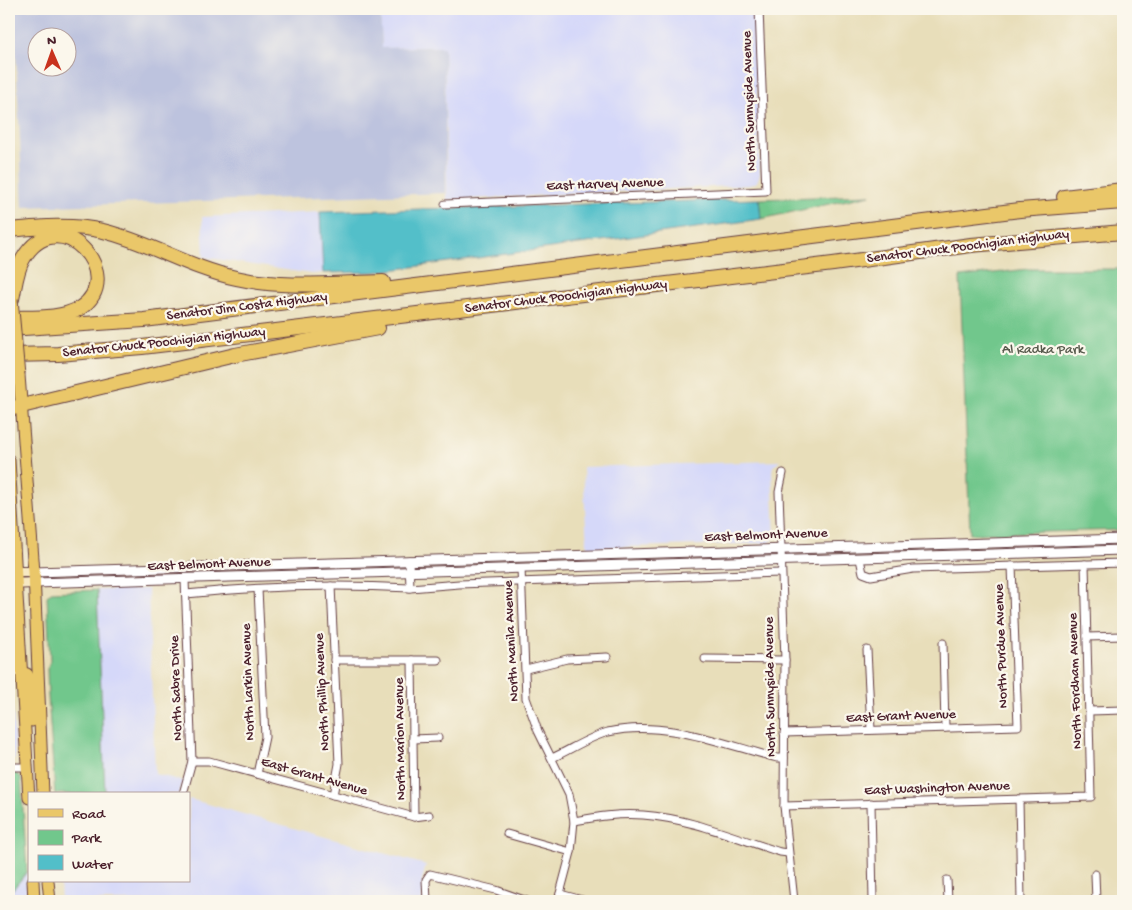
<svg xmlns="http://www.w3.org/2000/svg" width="1132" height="910" font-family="'Gochi Hand',sans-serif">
	<rect width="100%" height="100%" fill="#fbf7ec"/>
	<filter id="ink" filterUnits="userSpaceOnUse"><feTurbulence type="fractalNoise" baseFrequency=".02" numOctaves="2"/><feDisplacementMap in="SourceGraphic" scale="10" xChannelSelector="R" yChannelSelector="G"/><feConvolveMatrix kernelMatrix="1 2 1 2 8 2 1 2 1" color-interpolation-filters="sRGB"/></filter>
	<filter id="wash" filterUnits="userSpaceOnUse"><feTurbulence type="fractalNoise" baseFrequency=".0096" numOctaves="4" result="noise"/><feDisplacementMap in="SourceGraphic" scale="20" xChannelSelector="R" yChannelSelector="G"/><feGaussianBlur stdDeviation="1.12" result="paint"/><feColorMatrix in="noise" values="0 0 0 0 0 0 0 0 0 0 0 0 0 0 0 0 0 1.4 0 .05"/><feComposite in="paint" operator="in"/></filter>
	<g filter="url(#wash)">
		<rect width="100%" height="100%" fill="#e8deba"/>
		<g fill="#d5d8f9">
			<polygon points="380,9 754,9 760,174 757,182 750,185 447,200 444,47 382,48"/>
			<polygon points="320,212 323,273 312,274 204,257 202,217"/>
			<polygon points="781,461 773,466 772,471 775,537 769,543 587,548 583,467"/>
			<polygon points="148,589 155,774 183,781 179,794 105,794 97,590"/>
			<polygon points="9,591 12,665 9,665"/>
			<polygon points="9,682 12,682 15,759 9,759"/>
			<polygon points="189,799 426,865 422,880 422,901 61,901 60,881 189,881"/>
			<polygon points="27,872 27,901 9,901 9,894"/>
		</g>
		<path fill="#bdc3de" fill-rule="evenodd" d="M14,9H380L382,48L444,47L446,193L23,207ZM38,38H68V68H38Z"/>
		<g fill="#71c78c" stroke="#5e735c">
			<polygon points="870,195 761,219 759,199"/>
			<polygon points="1028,269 1123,269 1123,530 970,534 960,277"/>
			<polygon points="97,590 105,794 55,794 48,696 47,669 50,661 47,596 51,592"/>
			<polygon points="9,773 15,773 21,777 27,872 9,894"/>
			<polygon points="526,893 551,900 551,901 534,901"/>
		</g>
		<polygon fill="#52bfc9" stroke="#4e6f7a" points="759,199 761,219 412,267 375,272 323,273 320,212"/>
	</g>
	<g filter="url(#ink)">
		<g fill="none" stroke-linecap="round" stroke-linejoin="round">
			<g stroke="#623c40" stroke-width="9">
				<g id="minor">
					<polyline points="445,204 766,191 759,9"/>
					<polyline points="783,473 779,492 785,660 784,806 794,901"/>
					<polyline points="860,559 863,573 871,576 913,569 1123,563"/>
					<polyline points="409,560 410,588 459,584 781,573"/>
					<polyline points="521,568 526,698 538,731 569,794 574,821 571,852 558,901"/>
					<polyline points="331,586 339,764 333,795"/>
					<path d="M186,594C260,586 336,584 410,588"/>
					<polyline points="1087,637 1123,636"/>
					<polyline points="943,643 945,728"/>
					<polyline points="867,650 871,730"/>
					<polyline points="705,659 785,660"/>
					<polyline points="334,660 438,660"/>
					<polyline points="412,660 414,817"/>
					<polyline points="526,669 567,659 607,657"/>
					<polyline points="9,673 21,672"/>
					<polyline points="1090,711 1123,710"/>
					<polyline points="784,733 1018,726 1012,566"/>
					<polyline points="413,739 438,738"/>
					<path d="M552,758C570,750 589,737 608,732C664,719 723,744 777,758H784"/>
					<polyline points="192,761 209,761 414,817 429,815"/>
					<polyline points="9,767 27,767"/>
					<polyline points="257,774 265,737 258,589"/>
					<polyline points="183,794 192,761 185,580"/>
					<polyline points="1019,799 1021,901"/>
					<polyline points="871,803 873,901"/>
					<polyline points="784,806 1091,797 1085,564"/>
					<path d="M574,821C596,817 619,813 643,815C689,818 736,838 780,852L788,853"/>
					<polyline points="507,834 571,852"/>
					<polyline points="1095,874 1096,901"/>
					<polyline points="947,880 948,901"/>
					<polyline points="560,894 586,901"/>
					<polyline points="427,901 426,880 430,874 496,890 527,901"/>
				</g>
			</g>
			<g stroke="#623c40" stroke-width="11">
				<g id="tertiary">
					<polyline points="34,572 1123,539"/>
					<polyline points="35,583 1123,550"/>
				</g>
			</g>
			<g stroke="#623c40" stroke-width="12">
				<g id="secondary">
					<polyline points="9,572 34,572"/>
					<polyline points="9,584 35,583"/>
				</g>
			</g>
			<g stroke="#623c40" stroke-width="13">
				<g id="primary">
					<polyline points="19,375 34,572 43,794"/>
					<polyline points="9,460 29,798"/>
					<polyline points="21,672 27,674 30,681 32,721"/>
					<polyline points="33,881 34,901"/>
					<polyline points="48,881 50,901"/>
				</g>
			</g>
			<g stroke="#623c40" stroke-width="16">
				<g id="motorway">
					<polyline points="1064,197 1123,190"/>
					<path d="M9,230C41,227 72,224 103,231C149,242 189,268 236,278C284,289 334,283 383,282"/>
					<path d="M9,318C30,317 61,320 80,308C129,276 58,198 23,259C16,271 15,286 12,299"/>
					<polyline points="9,329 144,320 1020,210 1123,202"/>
					<polyline points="9,355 58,354 142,347 833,264 971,245 1123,232"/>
					<polyline points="9,409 235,355 378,328"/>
				</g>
			</g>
			<use href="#minor" stroke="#fff" stroke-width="7"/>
			<use href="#tertiary" stroke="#fff" stroke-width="9"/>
			<use href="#secondary" stroke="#f7e9c3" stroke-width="10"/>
			<use href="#primary" stroke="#eac769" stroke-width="11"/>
			<use href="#motorway" stroke="#eac769" stroke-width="14"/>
			<polyline stroke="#4a1f2b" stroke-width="2" stroke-dasharray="8 4" stroke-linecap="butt" points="9,112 13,203"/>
			<g stroke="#623c40" stroke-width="13" stroke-linecap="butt">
				<polyline id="primary-bridge" points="12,299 19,375"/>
			</g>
			<use href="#primary-bridge" stroke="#eac769" stroke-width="11"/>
		</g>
	</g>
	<g text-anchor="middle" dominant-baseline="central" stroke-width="4.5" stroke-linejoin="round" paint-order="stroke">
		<g font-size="14" fill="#4a1f2b" stroke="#fbf7ec">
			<text transform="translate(750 101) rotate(-92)">North Sunnyside Avenue</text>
			<text transform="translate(605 185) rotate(-2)">East Harvey Avenue</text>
			<text transform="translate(968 247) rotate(-7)">Senator Chuck Poochigian Highway</text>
			<text transform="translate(566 297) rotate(-7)">Senator Chuck Poochigian Highway</text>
			<text transform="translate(247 307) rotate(-7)">Senator Jim Costa Highway</text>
			<text transform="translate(164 343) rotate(-6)">Senator Chuck Poochigian Highway</text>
			<text transform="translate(766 536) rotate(-2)">East Belmont Avenue</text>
			<text transform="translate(209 565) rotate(-2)">East Belmont Avenue</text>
			<text transform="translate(512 641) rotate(-93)">North Manila Avenue</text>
			<text transform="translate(1002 646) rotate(-92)">North Purdue Avenue</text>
			<text transform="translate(1076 681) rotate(-92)">North Fordham Avenue</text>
			<text transform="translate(249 682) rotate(-92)">North Larkin Avenue</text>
			<text transform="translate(771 687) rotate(-91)">North Sunnyside Avenue</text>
			<text transform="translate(177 688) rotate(-92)">North Sabre Drive</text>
			<text transform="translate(323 692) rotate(-93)">North Phillip Avenue</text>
			<text transform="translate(901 717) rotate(-2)">East Grant Avenue</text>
			<text transform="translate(401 739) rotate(-91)">North Marion Avenue</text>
			<text transform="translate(314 777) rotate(16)">East Grant Avenue</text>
			<text transform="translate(937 789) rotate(-2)">East Washington Avenue</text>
		</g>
		<g font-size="14" fill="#585a4d" stroke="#fbf7ec">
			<text x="1043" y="350">Al Radka Park</text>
		</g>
	</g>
	<rect width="1132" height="910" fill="none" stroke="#fbf7ec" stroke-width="30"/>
	<rect x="28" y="792" width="162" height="90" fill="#fbf7ec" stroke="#b4a19f"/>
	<rect x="38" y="809" width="25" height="8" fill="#eac769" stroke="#b4a19f"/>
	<text x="72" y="818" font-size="15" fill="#4a1f2b">Road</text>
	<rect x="38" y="830" width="25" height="15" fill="#71c78c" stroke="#b4a19f"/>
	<text x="72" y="842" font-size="15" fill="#4a1f2b">Park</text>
	<rect x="38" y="855" width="25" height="15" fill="#52bfc9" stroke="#b4a19f"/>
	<text x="72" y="868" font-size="15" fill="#4a1f2b">Water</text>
	<g transform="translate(52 52) rotate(358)"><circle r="24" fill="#fbf7ec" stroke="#b4a19f"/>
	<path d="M0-4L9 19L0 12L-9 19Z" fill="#c8321e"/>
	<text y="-8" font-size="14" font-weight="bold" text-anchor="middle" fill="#4a1f2b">N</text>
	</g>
</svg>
